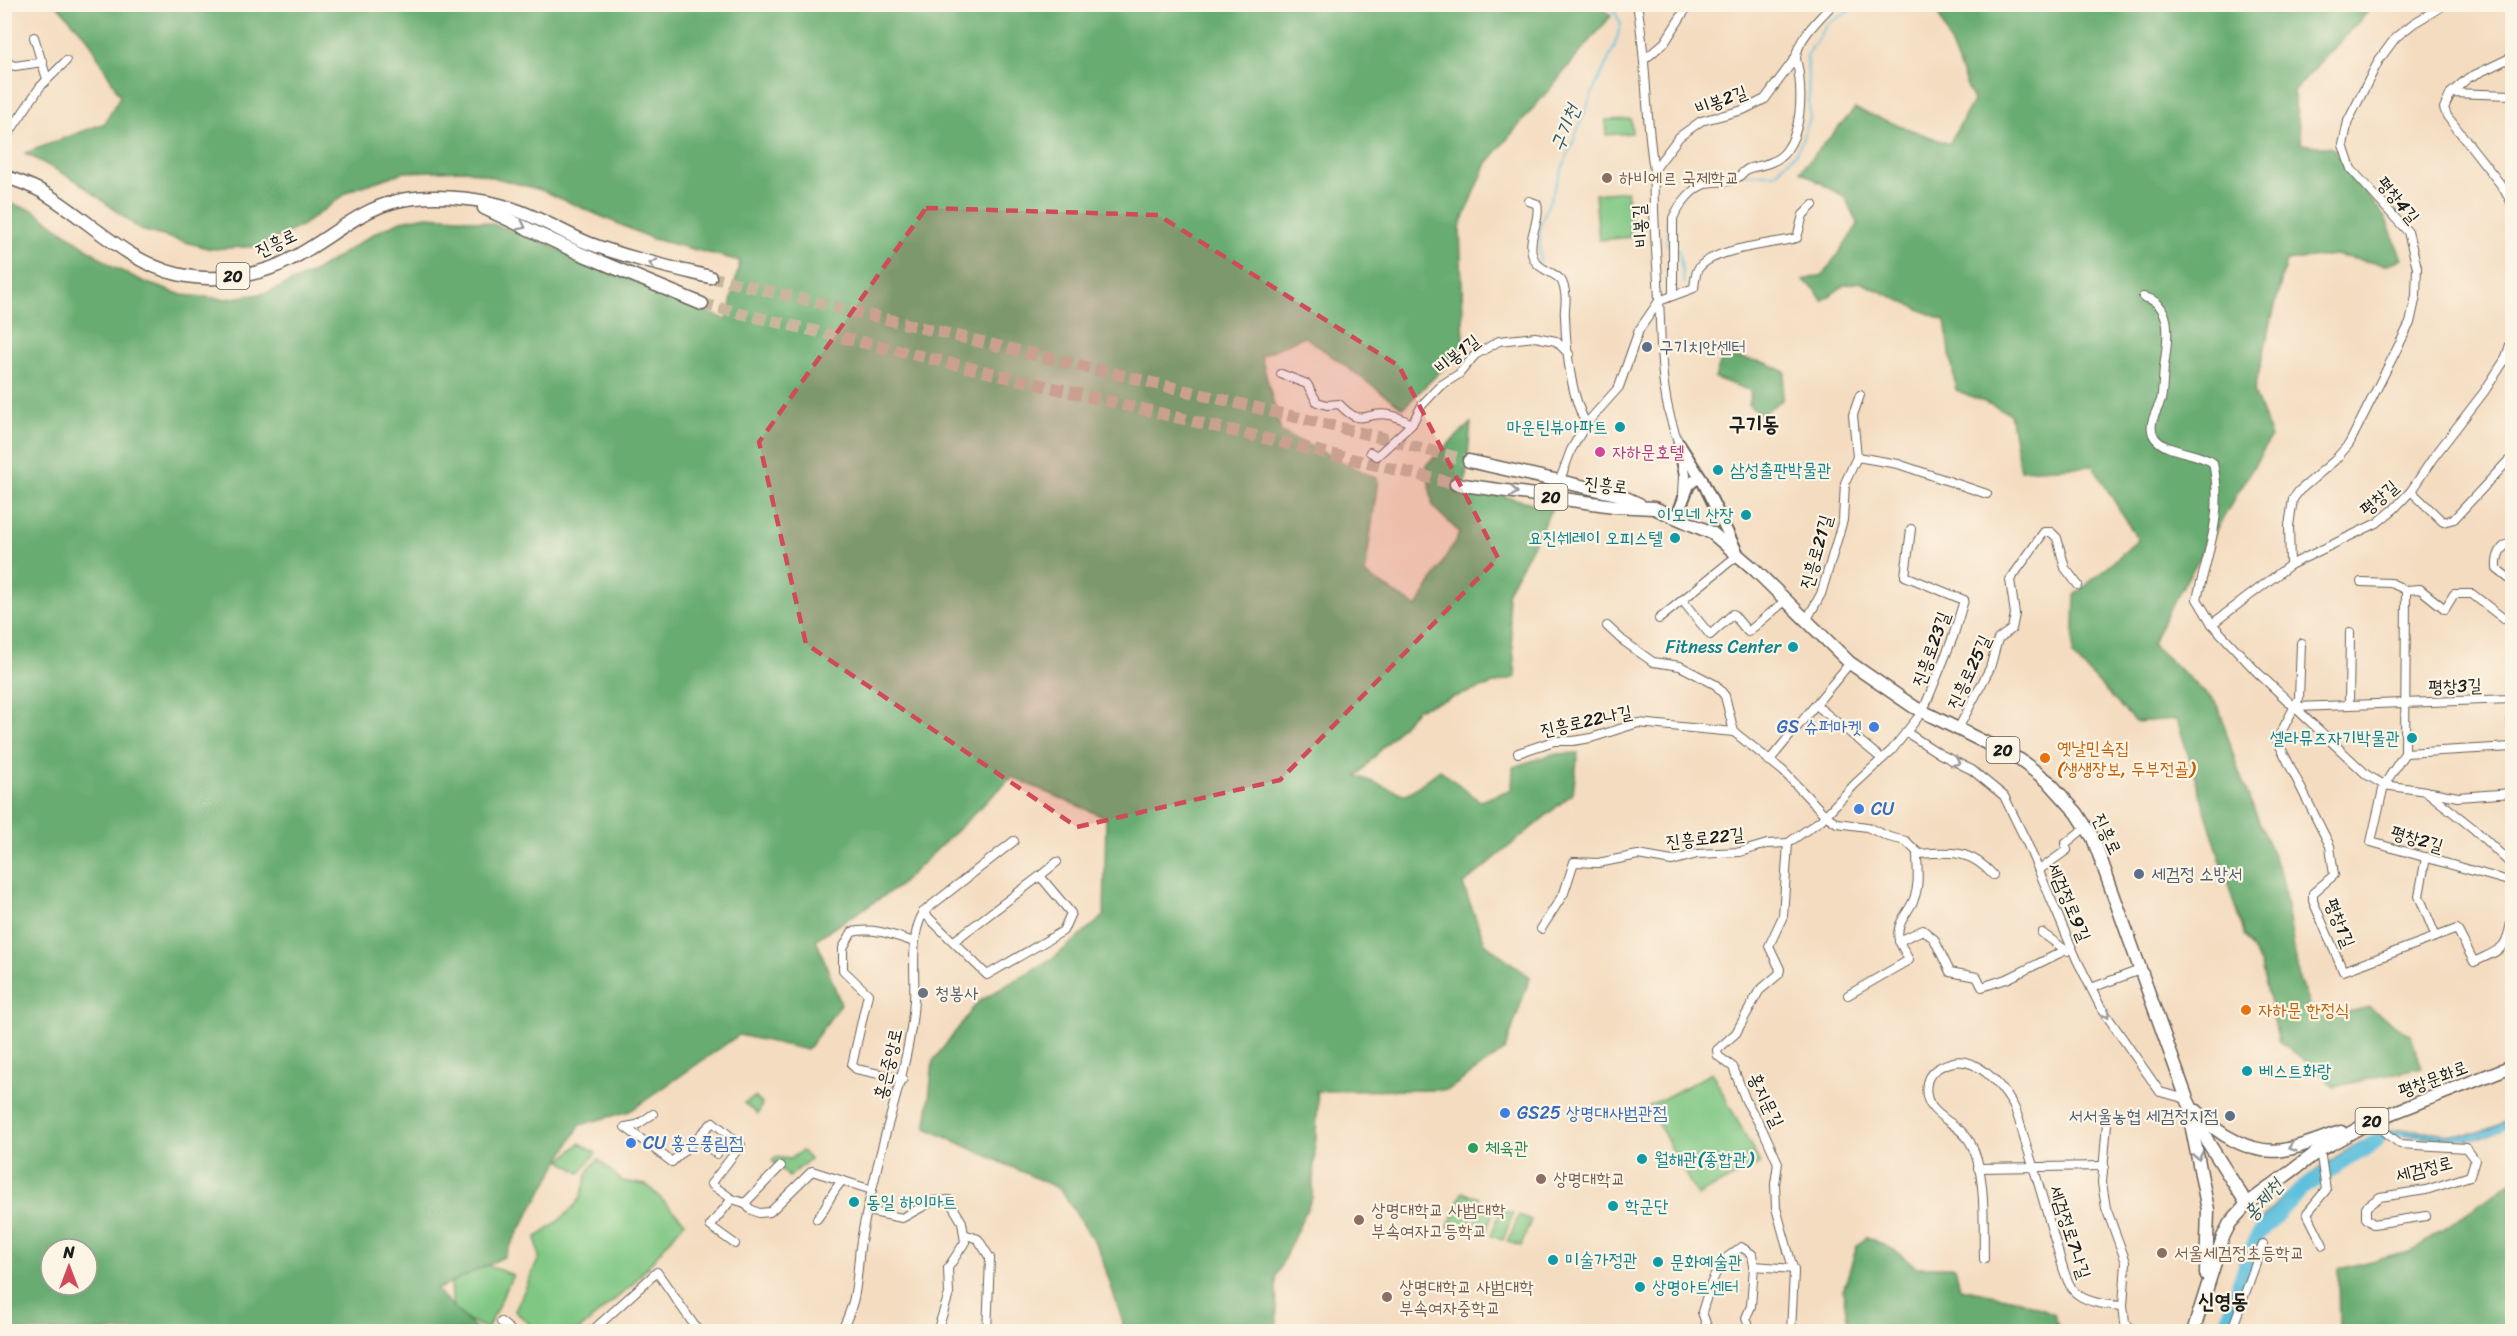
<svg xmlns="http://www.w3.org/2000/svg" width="2517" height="1336" font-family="Sriracha,'Poor Story',sans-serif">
	<rect width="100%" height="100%" fill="#fcf5e5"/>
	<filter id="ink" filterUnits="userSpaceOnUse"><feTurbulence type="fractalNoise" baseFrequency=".0167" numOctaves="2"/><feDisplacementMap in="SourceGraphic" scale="12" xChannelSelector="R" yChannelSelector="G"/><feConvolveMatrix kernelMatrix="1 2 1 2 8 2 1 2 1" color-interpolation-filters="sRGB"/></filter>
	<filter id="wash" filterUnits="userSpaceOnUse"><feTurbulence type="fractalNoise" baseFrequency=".008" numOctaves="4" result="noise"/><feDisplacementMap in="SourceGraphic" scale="24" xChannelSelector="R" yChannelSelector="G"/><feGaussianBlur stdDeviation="1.35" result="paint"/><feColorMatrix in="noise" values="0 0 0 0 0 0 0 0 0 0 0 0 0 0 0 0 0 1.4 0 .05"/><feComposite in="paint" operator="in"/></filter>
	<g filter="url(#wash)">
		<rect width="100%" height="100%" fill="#f4dcc0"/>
		<g fill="#7fc783" stroke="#4e7250" stroke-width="1.5">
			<polygon points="1631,119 1632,133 1606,135 1606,120"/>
			<polygon points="1627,191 1631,237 1599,240 1595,194"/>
			<polygon points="1712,1073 1760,1163 1697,1196 1649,1106"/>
			<polygon points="755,1097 762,1104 758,1114 744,1103"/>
			<polygon points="580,1143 596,1153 580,1173 561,1161"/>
			<polygon points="802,1151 810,1159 789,1177 772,1161 776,1157 790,1159"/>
			<path d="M598,1159L622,1181L647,1185L685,1222L632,1285L578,1331H537L515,1311L539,1258L536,1237C546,1232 577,1207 581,1196C588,1177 583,1175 598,1159Z"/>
			<polygon points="1462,1192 1479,1198 1466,1233 1448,1227"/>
			<polygon points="1482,1203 1495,1208 1485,1235 1472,1230"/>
			<polygon points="1501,1209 1513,1214 1503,1240 1491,1236"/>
			<polygon points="1519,1215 1531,1220 1521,1246 1508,1242"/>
			<polygon points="478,1262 513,1275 487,1329 453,1313 451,1282"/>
		</g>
		<g fill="#67ac71" stroke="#426446" stroke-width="1.5" fill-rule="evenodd">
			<path d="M57,5H1601L1611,16L1487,163L1460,227L1464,348L1403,408L1304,336L1261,356L1281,432L1378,479L1365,574L1417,607L1460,533L1433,507L1426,465L1471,423L1465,487L1552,508L1507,593L1516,677L1417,709L1357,776L1406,795L1440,770L1480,801L1512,789L1513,767L1553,754L1578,753L1573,793L1463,885L1485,943L1530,977L1505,1050L1448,1090L1316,1091L1318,1101L1312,1198L1276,1276L1277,1331H1121L1123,1323L1099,1249L1060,1189L926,1128L933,1061L978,1002L1056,956L1104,916L1106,818L1012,777L898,887L816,939L841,1004L807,1050L739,1035L630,1111L580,1125L504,1257L436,1290L478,1331H5L4,202L33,210L115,268L147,283L182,295L225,299L267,293L312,273L375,233L401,221L427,216L461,218L492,224L524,234L727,320L740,261L653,239L541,190L466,170L404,172L351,190L303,225L261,246L211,249L141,230L77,181L25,153L105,123L120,96L88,39ZM51,1249H87V1285H51Z"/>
			<polygon points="1935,5 2374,5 2293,92 2302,144 2332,148 2386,219 2402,259 2385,265 2334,255 2286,261 2254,392 2271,437 2171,606 2152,644 2218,705 2239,773 2282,877 2299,979 2315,1020 2369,1007 2411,1036 2422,1067 2334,1087 2312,1065 2279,1042 2261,965 2244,936 2177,719 2135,722 2073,656 2075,595 2138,540 2093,466 2020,470 2010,413 1956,390 1945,321 1860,282 1845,285 1822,301 1815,289 1803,280 1823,275 1858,225 1845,197 1800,171 1855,109 1949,144 1973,101"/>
			<polygon points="1723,355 1767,363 1785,372 1782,400 1761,414 1748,405 1751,391 1715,378"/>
			<polygon points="2512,1182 2512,1331 2339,1331 2338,1269 2409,1252"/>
			<polygon points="1867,1237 1894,1250 1917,1267 1955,1267 1960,1288 2020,1300 2055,1314 2059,1331 1894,1332 1892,1327 1858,1329 1848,1324 1843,1291 1857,1246"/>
		</g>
		<path fill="#5fc0dd" stroke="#3e6e7c" stroke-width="1.5" d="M2512,1118V1125C2501,1129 2486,1138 2474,1139C2452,1142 2417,1130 2397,1135C2360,1145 2276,1203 2258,1236C2242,1266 2234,1299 2226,1331L2220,1332C2228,1299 2236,1266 2251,1236C2268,1200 2358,1134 2396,1130C2420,1127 2452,1138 2474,1133C2486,1131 2502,1124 2512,1118Z"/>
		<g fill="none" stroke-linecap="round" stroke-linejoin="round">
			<g stroke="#5fc0dd" stroke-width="2">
				<polyline points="1745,174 1775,174 1797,152 1810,119 1807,56 1827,24 1862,4"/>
				<polyline points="1671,246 1667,244 1667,225 1670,210 1689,186 1710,174 1737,174"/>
				<polyline points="1676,249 1679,251 1684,283"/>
				<polyline points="1540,262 1540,225 1593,91 1614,48 1621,24 1611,4"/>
				<polyline points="2398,1134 2440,1139 2479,1138"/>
				<polyline points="2484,1136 2512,1125"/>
			</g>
			<polyline stroke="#5fc0dd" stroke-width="15" points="2224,1332 2239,1283 2258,1235 2301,1189 2376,1142"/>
		</g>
	</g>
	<g filter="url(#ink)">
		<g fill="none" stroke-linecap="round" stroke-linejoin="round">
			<g stroke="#c9b69f" stroke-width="12" stroke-dasharray="12 6" stroke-linecap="butt">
				<polyline points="710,277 1387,439 1469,461"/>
				<polyline points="702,304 1456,484"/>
			</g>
			<g stroke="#685f55" stroke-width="10">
				<g id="minor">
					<path d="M1637,4C1647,59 1645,115 1654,170C1652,212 1657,256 1659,299C1662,351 1659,394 1679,444"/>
					<polyline points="34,37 47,79"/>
					<polyline points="1644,60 1665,42 1689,4"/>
					<polyline points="4,62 15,66 43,62"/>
					<polyline points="2451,93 2468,78 2512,57"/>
					<polyline points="2512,95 2451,93 2444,108 2447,116 2505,190 2512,204"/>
					<polyline points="4,135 9,133 40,87 66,61"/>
					<polyline points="1654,170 1679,137 1701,121 1743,110 1765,99 1796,57"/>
					<path d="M1529,201L1537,204C1541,220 1528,236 1532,253C1535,270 1552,270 1561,280C1563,283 1565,290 1565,293C1567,301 1564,309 1565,316C1566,350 1570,393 1586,424L1571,450L1560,480"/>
					<path d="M1673,294V218C1679,205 1693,186 1708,183C1716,181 1727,183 1735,179C1741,177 1743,170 1750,168C1763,165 1777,163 1786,151C1801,131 1802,99 1799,75C1799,69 1796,62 1796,57C1798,38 1821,17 1833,4"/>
					<path d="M2143,297C2176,303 2167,344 2164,367C2163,378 2163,390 2161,400C2157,412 2146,425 2155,438C2166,453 2196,451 2213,463C2224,513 2208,551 2197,599L2212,624L2257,672L2367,775L2384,785L2426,791L2474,829L2512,865"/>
					<path d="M1281,374L1307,384L1317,402L1327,405L1339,404C1364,430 1363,410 1390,415C1397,416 1405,421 1412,424L1422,405L1440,386L1459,374L1475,355L1499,341L1535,337L1556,341L1569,354"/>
					<path d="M1586,424L1619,387L1639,330L1659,301L1694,288C1695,282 1695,274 1698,269C1712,248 1774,244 1797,238L1803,215L1813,205"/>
					<polyline points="1370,452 1377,456 1412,424"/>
					<polyline points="1857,457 1853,415 1860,395"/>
					<polyline points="2411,491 2443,522 2454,519 2508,461 2512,463"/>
					<path d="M2512,543C2500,545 2496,557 2497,569L2512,581"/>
					<polyline points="2290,565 2289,526 2293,499 2299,491 2334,461 2349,444 2410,323 2416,296 2417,267 2408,232 2351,169 2343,145 2348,121 2379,60 2396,37 2414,23 2446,4"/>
					<polyline points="2361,582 2391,583 2406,590 2420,589 2445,609 2454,594 2472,594 2504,619 2512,619"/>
					<polyline points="2406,590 2405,753 2384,785 2371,842 2512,882"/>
					<polyline points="1682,600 1710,635 1733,614 1748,632 1786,600"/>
					<polyline points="1659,619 1738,555"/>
					<polyline points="1807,619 1821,594 1843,520 1845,483 1857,457 1898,464 1987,494"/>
					<polyline points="2212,624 2290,565 2377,523 2394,509 2411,491 2433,458 2484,392 2506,358 2512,338"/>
					<polyline points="1607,626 1622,640 1653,662 1680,666 1716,685 1725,696 1734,732"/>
					<path d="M2301,643L2299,698L2277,740L2330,846L2334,875L2313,893V901L2343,971L2457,929L2474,962C2503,948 2506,951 2512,918"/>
					<polyline points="1816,705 1882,759"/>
					<polyline points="2349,705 2350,633"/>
					<polyline points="2296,707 2511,699 2512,731"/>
					<polyline points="1958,729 1990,668 1998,639 2012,629 2015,614 2010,580 2044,532 2051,532 2057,538 2065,568 2078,585"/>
					<polyline points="1906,732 1940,754 1972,770 2004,796 2027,843 2077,960 2100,1006 2160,1092 2187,1099"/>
					<path d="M1518,753L1554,741H1573L1591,738L1638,723L1734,732L1783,771L1825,815L1837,823L1867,827L1889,837L1906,841L1919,854C1951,851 1971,850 1993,875"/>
					<polyline points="2405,753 2512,747"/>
					<polyline points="1769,761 1850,663"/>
					<polyline points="2431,792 2458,797 2512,793"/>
					<polyline points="1788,843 1783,916 1769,946 1780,969 1779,974 1759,991 1736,1033 1717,1050 1718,1056 1733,1067 1746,1101 1764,1132 1778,1163 1775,1184 1776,1208 1794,1272 1791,1332"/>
					<polyline points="2426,857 2419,896 2436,937"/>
					<polyline points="2039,870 2067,850 2065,844 2087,826"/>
					<polyline points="1040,876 1057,862"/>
					<polyline points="923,912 987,975 1063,931 1071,913 1040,876 954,941"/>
					<polyline points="1541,929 1564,893 1574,862 1598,863 1638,855 1672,861 1697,854 1740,852 1767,844 1788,843 1821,820 1855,784 1892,750 1923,711 1953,637 1964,600 1905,576 1911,529"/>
					<polyline points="2042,933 2067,951"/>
					<path d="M1899,941C1895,923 1908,914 1914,899C1920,884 1917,867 1917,852"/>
					<polyline points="2091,988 2140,970"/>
					<polyline points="1848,995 1909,960 1899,941 1923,930 1934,939 1950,972 1977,977 1982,987 2009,978 2066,950"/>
					<path d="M903,1079L856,1069L852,1065L868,994L843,970V948L852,932C874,927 893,935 914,942"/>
					<polyline points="653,1114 637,1125 625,1127 672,1162 713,1122 741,1145 711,1184 732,1199"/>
					<polyline points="2372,1121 2400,1144 2466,1148 2475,1160 2470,1176 2426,1190 2380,1197 2366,1207 2366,1218 2373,1224 2426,1216"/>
					<polyline points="2107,1123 2102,1183 2106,1208 2126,1262 2123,1306 2125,1323 2136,1332"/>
					<polyline points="703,1143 717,1154"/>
					<polyline points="2320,1150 2326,1190 2307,1213 2323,1245"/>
					<polyline points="1978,1168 2104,1166"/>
					<polyline points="745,1203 781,1166"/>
					<polyline points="868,1211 902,1218 933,1201 949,1200 962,1222 965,1242 948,1268 949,1294 937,1332"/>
					<path d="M817,1219C827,1207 831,1192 842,1181"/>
					<polyline points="964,1234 978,1239 990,1258 987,1332"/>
					<polyline points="735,1244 710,1226 732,1199 745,1203 750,1209 759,1213 770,1212 812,1171 872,1190"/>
					<path d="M1984,1259C1983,1226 1987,1172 1970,1142C1958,1120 1921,1116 1927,1083C1929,1072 1940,1066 1950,1063C1976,1054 2001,1085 2013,1105C2019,1116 2022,1132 2026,1144C2040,1186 2051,1229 2064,1271C2066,1277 2069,1284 2072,1289C2083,1303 2107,1305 2123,1306"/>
					<polyline points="1754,1266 1794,1269"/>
					<polyline points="501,1322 513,1332"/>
					<polyline points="591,1332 657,1272 699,1332"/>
					<path d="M841,1332C856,1302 856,1289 859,1257C861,1231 869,1203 875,1177C888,1115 910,1064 914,1000C916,974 908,926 928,908L1014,841"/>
					<polyline points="1709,1332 1702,1312 1710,1286 1721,1262 1741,1247 1752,1254 1754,1266 1751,1306 1746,1318 1751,1332"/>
					<polyline points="2231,1332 2263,1244"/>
				</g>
			</g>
			<g stroke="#685f55" stroke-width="14">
				<g id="secondary">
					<polyline points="1679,444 1702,480 1737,552"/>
					<polyline points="1680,450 1685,475 1684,495"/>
					<polyline points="1677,516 1689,485 1696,479 1702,480"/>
				</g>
			</g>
			<g stroke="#685f55" stroke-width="15">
				<g id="primary">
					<path d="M4,176C18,181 34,186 46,194C89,220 127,262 177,274C214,283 258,277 291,259C334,237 365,202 415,198C444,195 483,199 510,208C537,216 562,232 588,243C628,258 669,267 710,277"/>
					<polyline points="484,208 579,253 702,304"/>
					<polyline points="1469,461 1617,494 1639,504"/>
					<polyline points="1456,484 1614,506 1654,508 1712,533 1754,569 1850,663 1914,707 2020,760 2049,782 2077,813 2093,838 2187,1099 2209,1144 2247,1204"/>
					<path d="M2197,1111C2216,1134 2251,1155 2283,1150C2302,1147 2322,1138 2341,1132"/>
					<polyline points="2189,1113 2208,1210 2206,1274"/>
					<polyline points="2193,1332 2223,1237 2230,1223 2247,1204 2320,1150 2372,1121 2512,1066"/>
				</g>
			</g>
			<use href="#minor" stroke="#fff" stroke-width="8"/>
			<use href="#secondary" stroke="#fff" stroke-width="10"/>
			<use href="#primary" stroke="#fff" stroke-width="12"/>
		</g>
		<defs><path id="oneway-chevron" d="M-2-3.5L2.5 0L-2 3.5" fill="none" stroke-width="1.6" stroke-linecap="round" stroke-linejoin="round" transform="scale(1.5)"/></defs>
		<g stroke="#999">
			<use href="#oneway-chevron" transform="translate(522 226) rotate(26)"/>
			<use href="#oneway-chevron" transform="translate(653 264) rotate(-166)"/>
			<use href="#oneway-chevron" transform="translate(1514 492) rotate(8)"/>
			<use href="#oneway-chevron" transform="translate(1956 762) rotate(26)"/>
			<use href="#oneway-chevron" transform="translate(2106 1014) rotate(56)"/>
			<use href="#oneway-chevron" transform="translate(2292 1147) rotate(163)"/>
			<use href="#oneway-chevron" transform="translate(2198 1156) rotate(77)"/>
		</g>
	</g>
	<path fill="#d1495b" fill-opacity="0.2" stroke="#d1495b" stroke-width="4.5" stroke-dasharray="12 8" stroke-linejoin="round" d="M926,208L1158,215L1399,366L1498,558L1280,780L1077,827L806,644L759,442Z"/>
	<g fill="#8d6e63" stroke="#fcf5e5" stroke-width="2">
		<circle cx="1607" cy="178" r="6"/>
		<circle cx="1541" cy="1179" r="6"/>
		<circle cx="1359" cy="1220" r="6"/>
		<circle cx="2162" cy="1253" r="6"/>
		<circle cx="1387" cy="1297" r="6"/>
	</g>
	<g fill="#5c6f8a" stroke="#fcf5e5" stroke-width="2">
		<circle cx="1647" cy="347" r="6"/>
		<circle cx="2139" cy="874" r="6"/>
		<circle cx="2230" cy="1116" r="6"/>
	</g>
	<g fill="#0f9aa8" stroke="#fcf5e5" stroke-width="2">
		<circle cx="1620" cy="427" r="6"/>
		<circle cx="1718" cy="470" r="6"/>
		<circle cx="1746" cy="515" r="6"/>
		<circle cx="1675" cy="538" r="6"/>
		<circle cx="1793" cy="647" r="6"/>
		<circle cx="2412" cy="738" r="6"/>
		<circle cx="2247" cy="1071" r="6"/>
		<circle cx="1642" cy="1159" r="6"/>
		<circle cx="854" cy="1202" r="6"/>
		<circle cx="1613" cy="1206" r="6"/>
		<circle cx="1553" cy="1260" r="6"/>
		<circle cx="1658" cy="1262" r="6"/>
		<circle cx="1640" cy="1287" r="6"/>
	</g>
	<circle fill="#d1479c" stroke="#fcf5e5" stroke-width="2" cx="1600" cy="452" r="6"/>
	<g fill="#3f7fe0" stroke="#fcf5e5" stroke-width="2">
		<circle cx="1874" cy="727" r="6"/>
		<circle cx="1859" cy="809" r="6"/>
		<circle cx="1505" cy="1113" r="6"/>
		<circle cx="631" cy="1143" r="6"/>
	</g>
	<g fill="#e8710a" stroke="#fcf5e5" stroke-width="2">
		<circle cx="2045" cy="758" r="6"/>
		<circle cx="2246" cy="1010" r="6"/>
	</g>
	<circle fill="#6b7280" stroke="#fcf5e5" stroke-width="2" cx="923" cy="993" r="6"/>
	<circle fill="#2e9e5b" stroke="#fcf5e5" stroke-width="2" cx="1473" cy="1148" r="6"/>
	<g text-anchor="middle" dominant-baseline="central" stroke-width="4.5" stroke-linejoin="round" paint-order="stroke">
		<g fill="#fcf5e5" stroke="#5f5d58" stroke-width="1.5">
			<rect x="216.5" y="263" width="33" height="26" rx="4.5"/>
			<rect x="1534.5" y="484" width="33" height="26" rx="4.5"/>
			<rect x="1986.5" y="737" width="33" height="26" rx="4.5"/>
			<rect x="2355.5" y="1108" width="33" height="26" rx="4.5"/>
		</g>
		<g font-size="16" font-weight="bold" fill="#1c1c1c">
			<text x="233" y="276">20</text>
			<text x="1551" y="497">20</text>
			<text x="2003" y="750">20</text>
			<text x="2372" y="1121">20</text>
		</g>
		<g font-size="18" fill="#1c1c1c" stroke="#fcf5e5">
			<text transform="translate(1721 100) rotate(-20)">비봉2길</text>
			<text transform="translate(2398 200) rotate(50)">평창4길</text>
			<text transform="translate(1640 226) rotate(-93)">비봉길</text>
			<text transform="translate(276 243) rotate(-25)">진흥로</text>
			<text transform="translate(1457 354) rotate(-38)">비봉1길</text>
			<text transform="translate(1606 485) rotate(6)">진흥로</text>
			<text transform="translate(2379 498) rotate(-41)">평창길</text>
			<text transform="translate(1816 552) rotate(-74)">진흥로21길</text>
			<text transform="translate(1931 649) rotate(-70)">진흥로23길</text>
			<text transform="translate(1969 672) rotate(-65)">진흥로25길</text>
			<text transform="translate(2455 686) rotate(-2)">평창3길</text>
			<text transform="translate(1586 721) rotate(-12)">진흥로22나길</text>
			<text transform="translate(2107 834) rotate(65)">진흥로</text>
			<text transform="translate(1705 838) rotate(-6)">진흥로22길</text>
			<text transform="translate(2417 839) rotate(16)">평창2길</text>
			<text transform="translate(2069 902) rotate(67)">세검정로9길</text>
			<text transform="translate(2340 923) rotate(68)">평창1길</text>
			<text transform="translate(888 1064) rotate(-77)">홍은중앙로</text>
			<text transform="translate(2433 1079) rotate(-21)">평창문화로</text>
			<text transform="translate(1766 1100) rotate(64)">홍지문길</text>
			<text transform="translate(2424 1169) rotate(-14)">세검정로</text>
			<text transform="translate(2070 1232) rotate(72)">세검정로7나길</text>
		</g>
		<g font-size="18" fill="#785e54" stroke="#fcf5e5" text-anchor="start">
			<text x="1619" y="178">하비에르 국제학교</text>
			<text x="1553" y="1179">상명대학교</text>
			<text x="1371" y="1210">상명대학교 사범대학<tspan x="1371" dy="21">부속여자고등학교</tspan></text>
			<text x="2174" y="1253">서울세검정초등학교</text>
			<text x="1399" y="1287">상명대학교 사범대학<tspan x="1399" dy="21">부속여자중학교</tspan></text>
		</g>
		<g font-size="18" fill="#4e5e75" stroke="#fcf5e5" text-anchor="start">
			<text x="1659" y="347">구기치안센터</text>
			<text x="2151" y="874">세검정 소방서</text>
			<text x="2218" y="1116" text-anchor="end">서서울농협 세검정지점</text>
		</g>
		<g font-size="18" fill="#0d838f" stroke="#fcf5e5" text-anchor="start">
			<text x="1608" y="427" text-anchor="end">마운틴뷰아파트</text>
			<text x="1730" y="470">삼성출판박물관</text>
			<text x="1734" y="515" text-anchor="end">이모네 산장</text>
			<text x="1663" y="538" text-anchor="end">요진쉐레이 오피스텔</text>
			<text x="1781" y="647" text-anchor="end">Fitness Center</text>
			<text x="2400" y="738" text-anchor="end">셀라뮤즈자기박물관</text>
			<text x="2259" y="1071">베스트화랑</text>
			<text x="1654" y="1159">월해관(종합관)</text>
			<text x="866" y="1202">동일 하이마트</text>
			<text x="1625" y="1206">학군단</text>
			<text x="1565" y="1260">미술가정관</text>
			<text x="1670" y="1262">문화예술관</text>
			<text x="1652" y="1287">상명아트센터</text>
		</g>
		<g font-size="18" fill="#b23c85" stroke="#fcf5e5" text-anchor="start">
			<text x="1612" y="452">자하문호텔</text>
		</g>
		<g font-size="18" fill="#366cbe" stroke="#fcf5e5" text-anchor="start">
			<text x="1862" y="727" text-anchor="end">GS 슈퍼마켓</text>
			<text x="1871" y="809">CU</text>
			<text x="1517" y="1113">GS25 상명대사범관점</text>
			<text x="643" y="1143">CU 홍은풍림점</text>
		</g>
		<g font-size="18" fill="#c56008" stroke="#fcf5e5" text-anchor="start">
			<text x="2057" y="748">옛날민속집<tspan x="2057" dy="21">(생생장보, 두부전골)</tspan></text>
			<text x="2258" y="1010">자하문 한정식</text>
		</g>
		<g font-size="18" fill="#5b616d" stroke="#fcf5e5" text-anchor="start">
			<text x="935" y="993">청봉사</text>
		</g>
		<g font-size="18" fill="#27864d" stroke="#fcf5e5" text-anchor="start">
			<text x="1485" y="1148">체육관</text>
		</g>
		<g font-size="20" font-style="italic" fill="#375e69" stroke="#fcf5e5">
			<text transform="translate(1565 128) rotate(-68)">구기천</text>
			<text transform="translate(2263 1200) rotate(-49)">홍제천</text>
		</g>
		<g font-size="21" font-weight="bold" fill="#1c1c1c" stroke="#fcf5e5">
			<text x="1754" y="424">구기동</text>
			<text x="2223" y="1301">신영동</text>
		</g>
	</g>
	<rect width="2517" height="1336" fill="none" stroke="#fcf5e5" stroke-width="24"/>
	<g transform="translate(69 1267)"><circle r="28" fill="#fcf5e5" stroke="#a29e95" stroke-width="1.5"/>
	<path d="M0-4.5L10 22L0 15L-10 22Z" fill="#d1495b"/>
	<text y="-9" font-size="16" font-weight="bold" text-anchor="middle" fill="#1c1c1c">N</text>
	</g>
</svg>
